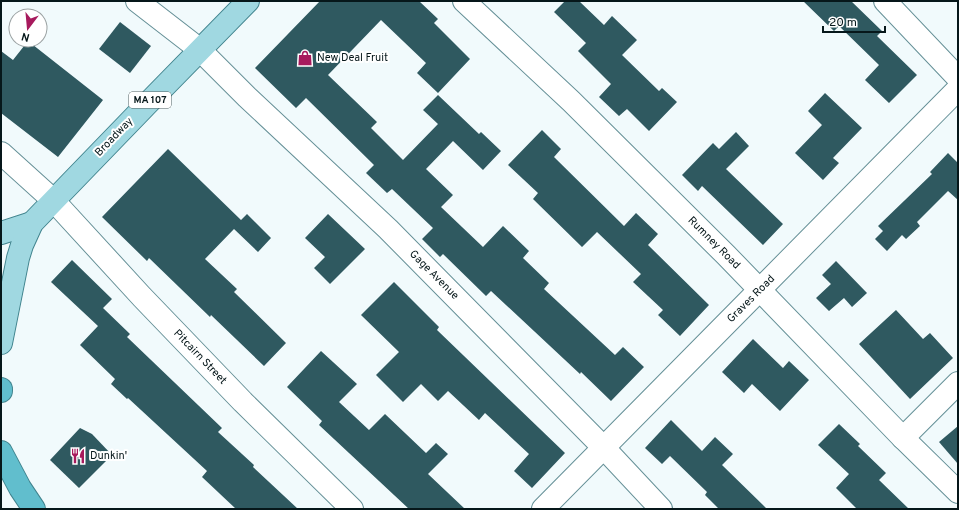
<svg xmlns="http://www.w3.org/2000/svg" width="959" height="510" font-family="Overpass,sans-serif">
	<rect width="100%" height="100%" fill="#f1fafc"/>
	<g fill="#2f5960">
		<polygon points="320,1 419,1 438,19 434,23 470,59 438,93 417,73 426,63 381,20 328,75 377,122 371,128 403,160 438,124 423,110 438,95 479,134 481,132 501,151 483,170 453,141 426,169 453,195 441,207 483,247 503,226 529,251 523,258 549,283 544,289 615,355 623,347 644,367 611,401 581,372 580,374 491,291 486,296 443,254 440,257 422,239 433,228 392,189 387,193 366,173 374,165 306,98 296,108 255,68"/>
		<polygon points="565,1 579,1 604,25 612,16 637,40 622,55 659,91 662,88 677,102 649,131 627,109 619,116 599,97 611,84 578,51 586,43 554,12"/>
		<polygon points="803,1 851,1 882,31 877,36 917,75 889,103 865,80 879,65 839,26 834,31"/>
		<polygon points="120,22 151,46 130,73 99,49"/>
		<polygon points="28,41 103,100 58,157 1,113 1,51 13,60"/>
		<polygon points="825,93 862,128 833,158 839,163 823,180 795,153 822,125 808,111"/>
		<polygon points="542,130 561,149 554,157 624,226 636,213 658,234 648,245 709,305 680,336 658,315 663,310 633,282 641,274 597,232 582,247 533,199 538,193 508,165"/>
		<polygon points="736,132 749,146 726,169 783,224 763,245 702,186 698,191 682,175 713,143 719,149"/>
		<polygon points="168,149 241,220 247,214 271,238 258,252 234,229 205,259 237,289 234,292 286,343 264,366 211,315 210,317 149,258 147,261 102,217"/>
		<polygon points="948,153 958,163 958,200 948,191 917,222 920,226 906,239 902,235 887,251 875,239 883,231 878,226 932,174 930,172"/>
		<polygon points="328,214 365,249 330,284 314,268 325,257 305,238"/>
		<polygon points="72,260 112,299 103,308 130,334 127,337 222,428 218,432 254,465 253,467 298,509 236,509 202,477 207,471 128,398 127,399 111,384 115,379 80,345 98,326 51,282"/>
		<polygon points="836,261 867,293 852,307 844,298 829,311 816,298 831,284 822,275"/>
		<polygon points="394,282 439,327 437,330 565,453 532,488 514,471 529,454 485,413 479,420 448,391 438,401 421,384 403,402 376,375 399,352 361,315"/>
		<polygon points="896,310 923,339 930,333 953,358 910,399 859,344"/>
		<polygon points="753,339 783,368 789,361 809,380 780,411 752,384 744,393 722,372"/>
		<polygon points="321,351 357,384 339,402 369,430 385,414 426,453 436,443 448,454 428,474 465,509 409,509 319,425 322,421 287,387"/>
		<polygon points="671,420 702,451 715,437 733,454 722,465 767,509 719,509 705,495 707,492 670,456 662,464 645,448"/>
		<polygon points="839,424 860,444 858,446 886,473 879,480 909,509 857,509 836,488 849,474 818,445"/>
		<polygon points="958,426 958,464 939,442"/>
		<polygon points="80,428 92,434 112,455 79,488 50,460"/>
	</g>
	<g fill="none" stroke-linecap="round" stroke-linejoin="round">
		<g stroke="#659097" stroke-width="24">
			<g id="minor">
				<polyline points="137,1 199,49 247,97 388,229 603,447 661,509"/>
				<polyline points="464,1 571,101 726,255 903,438 958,492"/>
				<polyline points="885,1 958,78"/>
				<polyline points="1,153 53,200 142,297 243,402 352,509"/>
				<polyline points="903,438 958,383"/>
				<polyline points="543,509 958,89"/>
			</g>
		</g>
		<g stroke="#41848e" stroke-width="24">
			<g id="major">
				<polyline points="1,233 32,223"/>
				<polyline points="1,343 18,258 22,245 32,223 149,102 248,1"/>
			</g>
		</g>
		<g stroke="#41848e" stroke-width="24">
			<g id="highway">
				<polyline points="1,389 1,391"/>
				<polyline points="1,452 20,488 34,509"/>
			</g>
		</g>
		<use href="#minor" stroke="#fff" stroke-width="22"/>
		<use href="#major" stroke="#a0d8e1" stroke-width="22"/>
		<use href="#highway" stroke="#61becd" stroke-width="22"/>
	</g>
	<defs>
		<g id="shop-bare" transform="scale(1.2)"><path d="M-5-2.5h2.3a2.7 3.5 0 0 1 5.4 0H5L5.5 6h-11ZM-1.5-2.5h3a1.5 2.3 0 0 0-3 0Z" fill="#a71a5d" stroke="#fff" stroke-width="2.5" paint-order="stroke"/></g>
		<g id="restaurant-bare" transform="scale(1.2)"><path d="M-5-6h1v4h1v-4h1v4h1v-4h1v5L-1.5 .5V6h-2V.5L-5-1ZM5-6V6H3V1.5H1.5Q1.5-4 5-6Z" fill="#a71a5d" stroke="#fff" stroke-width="2.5" paint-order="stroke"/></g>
	</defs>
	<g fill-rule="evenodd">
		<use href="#shop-bare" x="305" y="58"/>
		<use href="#restaurant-bare" x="78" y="456"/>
	</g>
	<g text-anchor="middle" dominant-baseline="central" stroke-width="4" stroke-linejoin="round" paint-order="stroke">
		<rect fill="#fff" stroke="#515d5f" stroke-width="1" x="129" y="92" width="42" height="16" rx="3"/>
		<g font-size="10" font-weight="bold" fill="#06171a">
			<text x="150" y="100">MA 107</text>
		</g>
		<g font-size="11" fill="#06171a" stroke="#fff" text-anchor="start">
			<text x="317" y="58">New Deal Fruit</text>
			<text x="90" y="456">Dunkin'</text>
		</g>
		<g font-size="11" fill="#06171a" stroke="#fff">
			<text transform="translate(114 137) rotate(-46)">Broadway</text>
			<text transform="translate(714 243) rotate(45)">Rumney Road</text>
			<text transform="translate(434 275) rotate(45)">Gage Avenue</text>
			<text transform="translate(751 299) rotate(-45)">Graves Road</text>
			<text transform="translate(200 357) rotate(46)">Pitcairn Street</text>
		</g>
	</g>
	<rect width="959" height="510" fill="none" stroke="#06171a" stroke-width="4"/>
	<g transform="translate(28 28) rotate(196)"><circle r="19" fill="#ffffff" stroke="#9ba2a3"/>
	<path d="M0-3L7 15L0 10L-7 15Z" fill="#a71a5d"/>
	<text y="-6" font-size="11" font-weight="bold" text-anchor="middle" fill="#06171a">N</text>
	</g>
	<path d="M823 26v6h62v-6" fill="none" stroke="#06171a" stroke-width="2"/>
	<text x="829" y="26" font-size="12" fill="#06171a" stroke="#ffffff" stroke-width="3" paint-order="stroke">20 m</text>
</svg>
